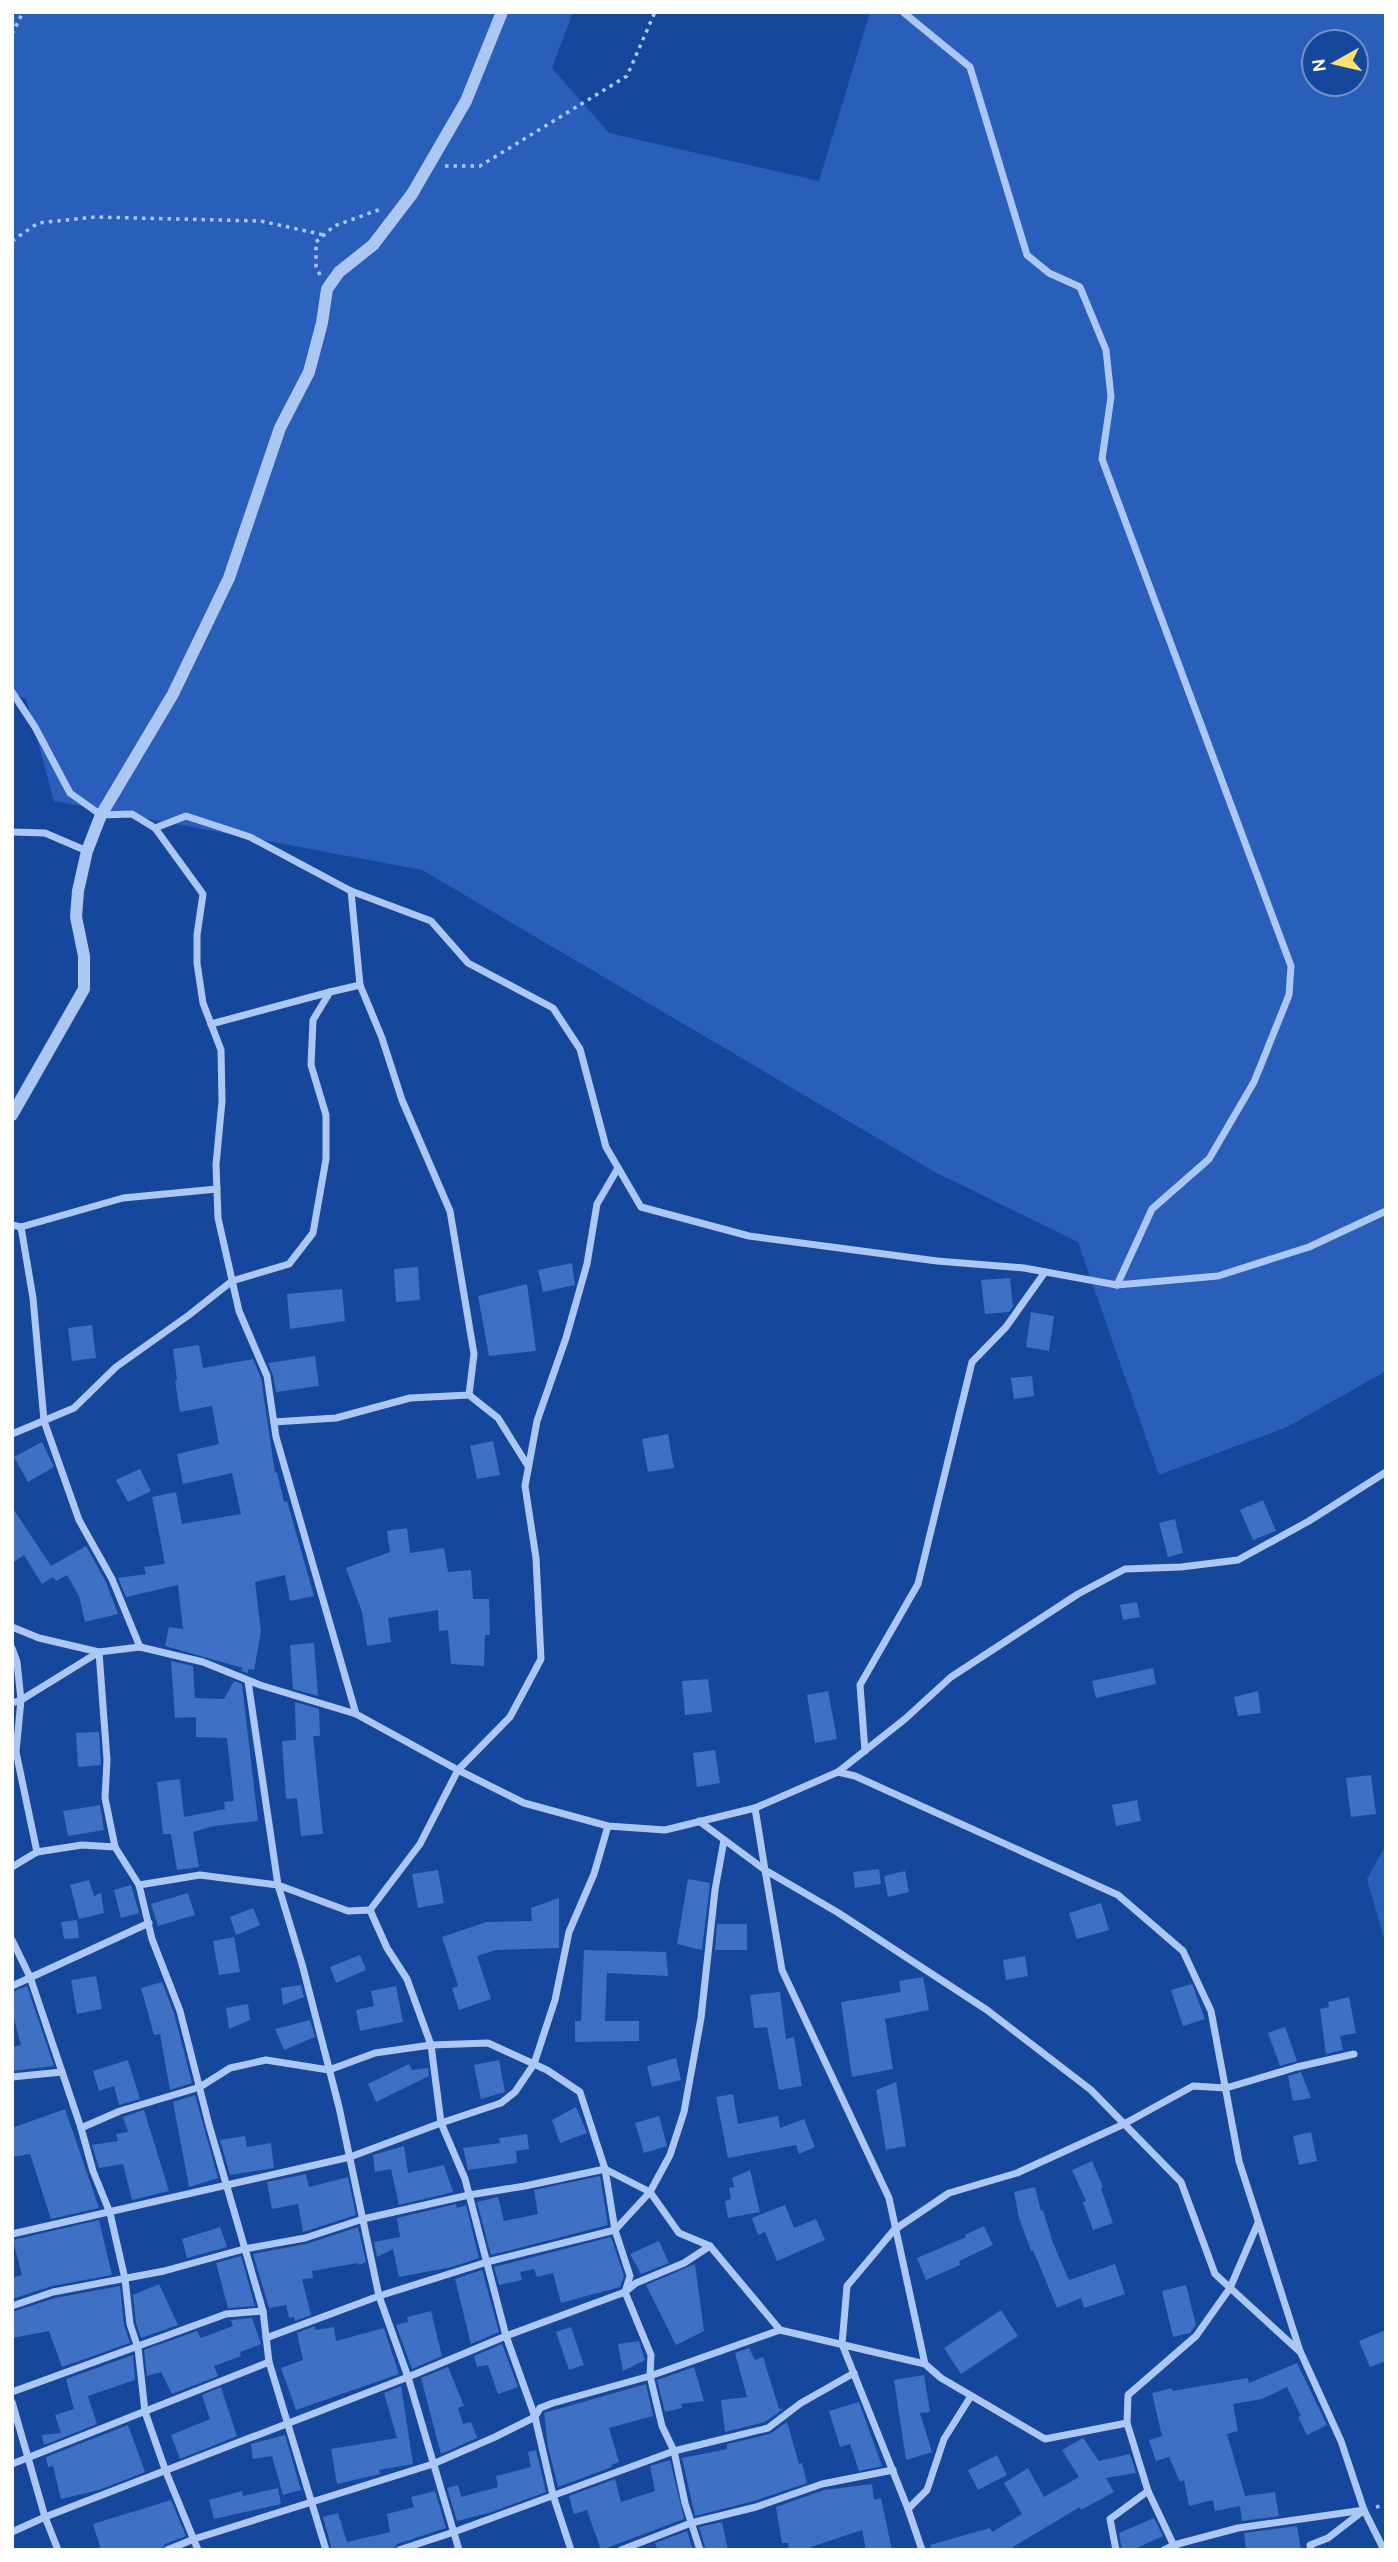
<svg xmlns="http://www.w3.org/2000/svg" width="1398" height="2562" font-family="Karla,sans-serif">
	<rect width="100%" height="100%" fill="#15479d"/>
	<g fill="#295fbb" fill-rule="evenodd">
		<path d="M12,12H573L552,68L609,133L819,181L870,12H1386V1371L1287,1427L1159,1475L1078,1242L935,1172L422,870L54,801L26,699L12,694ZM1314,42H1356V84H1314Z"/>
		<polygon points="1386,1845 1386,1945 1367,1879"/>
	</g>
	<g fill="#3e70c4">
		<polygon points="572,1263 575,1285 543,1292 538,1270"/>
		<polygon points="418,1267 420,1300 396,1302 394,1269"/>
		<polygon points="1010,1278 1013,1307 1009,1312 985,1314 981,1280"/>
		<polygon points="527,1284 536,1351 489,1356 478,1296"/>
		<polygon points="342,1289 345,1321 290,1329 287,1294"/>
		<polygon points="1031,1312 1054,1316 1049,1351 1026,1347"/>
		<polygon points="92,1325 96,1358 72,1361 68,1328"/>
		<polygon points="199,1345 203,1368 253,1359 255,1364 261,1378 275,1473 277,1472 284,1502 287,1501 314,1596 290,1601 285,1575 255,1582 261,1632 254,1670 248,1669 248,1673 241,1671 243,1668 165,1646 169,1627 183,1629 178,1585 126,1597 118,1578 146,1574 144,1567 165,1564 152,1497 176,1492 182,1524 241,1514 232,1473 183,1484 177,1454 219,1444 212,1406 180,1412 175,1380 177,1380 173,1349"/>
		<polygon points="315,1356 319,1386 276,1392 273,1375 268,1363"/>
		<polygon points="1032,1376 1034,1396 1014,1399 1011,1378"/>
		<polygon points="668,1434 674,1468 648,1472 642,1439"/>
		<polygon points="493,1441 500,1475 477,1479 470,1446"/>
		<polygon points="42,1442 54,1467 28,1482 14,1457"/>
		<polygon points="140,1469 151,1491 128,1502 116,1480"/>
		<polygon points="1263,1500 1276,1531 1253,1540 1240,1510"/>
		<polygon points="12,1507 51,1566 86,1546 106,1582 118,1614 85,1622 79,1596 67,1575 56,1581 53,1577 42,1584 24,1555 12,1563"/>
		<polygon points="1175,1519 1183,1553 1168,1557 1159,1523"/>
		<polygon points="407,1528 410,1553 444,1548 448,1572 471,1570 473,1599 489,1599 490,1635 485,1635 484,1666 451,1664 448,1630 439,1631 438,1610 388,1618 391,1642 367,1646 362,1612 346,1568 390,1552 387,1531"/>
		<polygon points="1137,1602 1140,1617 1123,1620 1120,1605"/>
		<polygon points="314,1643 318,1696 293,1689 290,1645"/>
		<polygon points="171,1661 193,1666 195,1698 224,1699 234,1681 242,1684 258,1821 214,1826 193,1832 199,1867 177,1870 171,1834 163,1834 157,1782 180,1779 184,1817 225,1809 224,1802 234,1801 227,1738 196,1737 196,1717 175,1718"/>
		<polygon points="1153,1668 1156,1684 1096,1698 1092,1681"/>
		<polygon points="708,1679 712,1712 685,1715 682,1681"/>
		<polygon points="828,1691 837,1739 815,1743 807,1695"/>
		<polygon points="1258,1691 1261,1713 1238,1716 1234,1697"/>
		<polygon points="295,1702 319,1709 320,1736 313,1736 323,1834 301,1836 297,1798 286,1799 282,1741 296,1740"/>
		<polygon points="99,1732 101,1765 78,1767 76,1733"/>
		<polygon points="715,1750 720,1783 697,1787 693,1753"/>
		<polygon points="1371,1775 1376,1814 1351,1817 1346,1778"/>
		<polygon points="1137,1800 1141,1821 1116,1826 1112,1805"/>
		<polygon points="100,1805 104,1830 68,1836 63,1811"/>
		<polygon points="879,1869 881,1884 855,1888 853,1872"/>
		<polygon points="438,1870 444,1903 418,1908 412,1874"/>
		<polygon points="905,1871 909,1892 888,1897 884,1876"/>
		<polygon points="688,1879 710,1883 702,1950 677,1944"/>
		<polygon points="89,1880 94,1896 101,1893 104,1913 79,1919 70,1885"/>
		<polygon points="131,1885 139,1913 121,1918 114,1890"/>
		<polygon points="188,1893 195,1915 158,1926 151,1904"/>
		<polygon points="559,1898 559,1948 496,1950 477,1956 491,1999 459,2010 452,1988 458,1986 442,1937 486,1922 532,1921 531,1908"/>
		<polygon points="1101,1903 1109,1930 1077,1939 1069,1913"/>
		<polygon points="253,1908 260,1925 236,1935 230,1917"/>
		<polygon points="77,1920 79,1938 64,1939 61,1922"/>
		<polygon points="717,1924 747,1924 747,1950 715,1950"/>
		<polygon points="234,1937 240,1972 219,1975 213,1941"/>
		<polygon points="584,1950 666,1952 668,1976 607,1973 605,2021 639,2021 639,2041 575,2042 575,2021 581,2021"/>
		<polygon points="360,1955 366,1970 336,1983 330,1967"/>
		<polygon points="1025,1956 1028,1976 1006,1980 1003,1960"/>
		<polygon points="96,1976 102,2009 77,2014 71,1980"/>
		<polygon points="923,1977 929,2010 885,2019 893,2069 852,2077 841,2002 901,1992 899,1981"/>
		<polygon points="162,1982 174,2013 192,2083 170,2090 160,2034 154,2035 141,1988"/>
		<polygon points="1192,1984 1205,2019 1183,2026 1171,1990"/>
		<polygon points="301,1985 304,1997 283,2005 281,1988"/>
		<polygon points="27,1986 54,2066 12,2071 12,2047 21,2045 12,2012 12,1992"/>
		<polygon points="396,1986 403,2022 360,2031 356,2010 374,2006 371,1991"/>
		<polygon points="780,1992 786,2039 794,2037 802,2086 779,2090 767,2027 754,2028 750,1995"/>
		<polygon points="1349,1997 1356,2033 1340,2036 1343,2050 1326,2054 1320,2009 1329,2007 1328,2002"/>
		<polygon points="248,2004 250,2020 229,2029 226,2008"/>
		<polygon points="310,2020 315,2037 284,2050 275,2029"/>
		<polygon points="1285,2027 1297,2061 1280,2066 1268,2033"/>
		<polygon points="676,2058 681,2080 652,2087 647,2066"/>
		<polygon points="128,2060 140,2099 119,2105 114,2086 99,2091 93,2071"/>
		<polygon points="499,2060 505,2092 481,2099 474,2065"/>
		<polygon points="409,2064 412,2070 428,2068 429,2076 376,2102 368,2084"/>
		<polygon points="1301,2072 1311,2098 1293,2101 1288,2076"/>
		<polygon points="896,2082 906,2146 886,2150 876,2090"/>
		<polygon points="733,2094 738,2124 778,2116 780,2128 804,2119 815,2147 799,2154 796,2145 728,2158 716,2097"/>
		<polygon points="195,2095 218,2178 189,2187 173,2102"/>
		<polygon points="576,2107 587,2133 560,2143 552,2120"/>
		<polygon points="65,2109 99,2208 51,2219 30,2154 12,2157 12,2128"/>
		<polygon points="144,2110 169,2191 132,2200 123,2164 99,2168 92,2145 118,2141 116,2134 128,2132 123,2117"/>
		<polygon points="659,2116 667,2146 644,2153 635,2123"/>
		<polygon points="1311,2132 1317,2161 1299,2165 1293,2136"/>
		<polygon points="527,2134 529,2149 516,2151 517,2163 468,2170 463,2148 500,2143 499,2138"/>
		<polygon points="245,2136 247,2147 271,2143 274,2168 230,2175 220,2140"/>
		<polygon points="404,2146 408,2173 444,2165 453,2192 399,2205 391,2169 375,2172 373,2155"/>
		<polygon points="1092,2161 1103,2187 1101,2188 1113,2223 1093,2230 1083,2202 1086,2201 1072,2170"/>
		<polygon points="750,2170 760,2212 728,2218 725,2201 731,2199 729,2188 734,2187 732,2178"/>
		<polygon points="306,2174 309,2187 348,2177 356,2215 303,2232 298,2204 272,2209 267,2182"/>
		<polygon points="600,2176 608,2225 491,2255 477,2202 498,2197 504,2221 538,2214 534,2190"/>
		<polygon points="1035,2187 1041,2211 1043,2210 1053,2243 1069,2280 1115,2264 1125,2294 1084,2308 1081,2298 1057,2308 1033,2250 1031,2251 1019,2218 1014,2192"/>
		<polygon points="456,2204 457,2208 466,2205 479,2258 452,2267 399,2277 393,2249 377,2257 374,2242 400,2237 397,2218"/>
		<polygon points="785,2205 794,2228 816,2219 825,2240 777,2261 765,2232 758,2235 752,2218"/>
		<polygon points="99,2220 112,2275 52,2286 12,2299 12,2278 22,2275 13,2240"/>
		<polygon points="984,2226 993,2245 959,2261 960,2265 926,2280 917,2258 966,2237 965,2235"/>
		<polygon points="220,2227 227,2247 187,2258 182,2239"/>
		<polygon points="358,2227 366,2262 359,2265 358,2263 312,2271 313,2278 302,2279 311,2315 295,2321 294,2317 289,2318 286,2305 269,2308 253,2254 306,2244"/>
		<polygon points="611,2237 624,2276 620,2287 561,2303 553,2273 537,2277 534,2269 520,2272 522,2280 499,2285 494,2267"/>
		<polygon points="659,2241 669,2263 641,2274 630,2254"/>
		<polygon points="241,2256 255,2306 228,2308 216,2263"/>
		<polygon points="695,2264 704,2331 676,2345 646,2285"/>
		<polygon points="482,2270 499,2332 471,2344 455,2279"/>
		<polygon points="159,2284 178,2325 141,2338 136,2323 133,2295"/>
		<polygon points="1186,2285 1196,2325 1190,2333 1173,2337 1162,2291"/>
		<polygon points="120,2286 124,2325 130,2343 62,2367 49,2331 12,2338 12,2312 55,2298"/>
		<polygon points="1001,2310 1018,2336 961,2374 944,2348"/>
		<polygon points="431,2311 442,2356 412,2369 396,2325 408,2322 407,2317"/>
		<polygon points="252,2318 261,2344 240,2352 241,2356 214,2366 218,2376 172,2394 161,2372 147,2376 144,2350 197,2331 201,2338 233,2326 231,2320"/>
		<polygon points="315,2326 315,2330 334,2327 336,2341 384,2328 399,2374 296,2410 281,2368 303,2360 297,2333"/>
		<polygon points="571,2327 584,2365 569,2370 556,2332"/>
		<polygon points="1386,2330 1386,2361 1370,2367 1359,2341"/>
		<polygon points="639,2341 645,2360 623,2371 618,2344"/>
		<polygon points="502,2344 518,2387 498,2394 488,2365 477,2367 474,2356"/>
		<polygon points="749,2348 755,2360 763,2357 779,2409 783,2409 765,2422 725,2432 721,2400 747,2397 735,2353"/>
		<polygon points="133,2355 135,2380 88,2396 97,2424 44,2445 42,2435 61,2433 55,2415 74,2409 66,2379"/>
		<polygon points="1297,2363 1327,2425 1307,2435 1298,2417 1301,2416 1287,2387 1262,2399 1233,2404 1238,2431 1227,2434 1245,2496 1275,2492 1279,2516 1242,2521 1240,2506 1215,2511 1213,2500 1189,2506 1184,2480 1180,2482 1169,2457 1156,2461 1149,2440 1162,2436 1152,2393 1172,2388 1173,2391 1248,2378 1249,2383"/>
		<polygon points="448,2367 464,2406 458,2408 463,2424 471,2422 477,2438 441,2454 421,2378"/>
		<polygon points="694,2367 704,2401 681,2404 682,2408 665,2412 657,2380"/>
		<polygon points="924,2375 930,2412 920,2413 932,2452 906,2460 894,2380"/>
		<polygon points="646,2384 653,2416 609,2428 619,2462 611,2465 612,2467 558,2487 548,2447 544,2413"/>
		<polygon points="401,2386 413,2464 379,2470 380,2474 337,2484 331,2449 397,2438 384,2393"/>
		<polygon points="221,2387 237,2436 180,2459 171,2435 210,2419 202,2395"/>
		<polygon points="859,2402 882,2466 859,2471 850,2444 840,2447 829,2411"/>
		<polygon points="787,2422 799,2464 802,2463 807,2483 754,2501 695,2516 682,2458 727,2449 727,2444 770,2434"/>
		<polygon points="128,2425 145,2472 99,2490 61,2499 53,2466 48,2467 46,2457"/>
		<polygon points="285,2435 301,2490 283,2495 272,2456 253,2459 251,2444"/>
		<polygon points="1083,2438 1099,2461 1130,2454 1136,2473 1106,2478 1114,2492 1081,2510 1080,2507 1008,2550 931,2550 930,2545 990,2528 992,2532 1022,2514 1004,2483 1028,2468 1044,2497 1079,2477 1062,2450"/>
		<polygon points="536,2450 546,2492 492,2512 457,2521 447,2488 458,2485 461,2497 498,2487 496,2476 531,2467 528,2452"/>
		<polygon points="997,2455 1007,2475 978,2490 968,2470"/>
		<polygon points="670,2460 684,2519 601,2550 587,2510 574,2514 569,2496 615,2479 621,2502 655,2491 650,2466"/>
		<polygon points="872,2484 874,2500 881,2498 892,2550 866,2550 862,2530 811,2547 812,2550 789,2550 788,2543 782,2543 776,2507 824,2490"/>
		<polygon points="278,2488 281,2504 214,2519 209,2500 242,2491 243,2496"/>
		<polygon points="435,2491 446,2528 397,2544 393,2550 332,2550 323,2517 338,2513 347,2542 390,2532 387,2514 414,2507 411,2497"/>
		<polygon points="171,2500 186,2536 165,2544 161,2550 101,2550 93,2524"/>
		<polygon points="1154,2518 1163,2536 1132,2550 1122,2550 1119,2533"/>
		<polygon points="722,2522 728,2550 706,2550 699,2527"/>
		<polygon points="1297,2526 1301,2550 1246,2550 1244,2533"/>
		<polygon points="687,2531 693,2550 658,2550 655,2543"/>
	</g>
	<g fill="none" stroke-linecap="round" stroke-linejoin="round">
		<g stroke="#acc7f3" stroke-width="3.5" stroke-dasharray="3.5 5" stroke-linecap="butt">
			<polyline points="12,34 23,12"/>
			<polyline points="445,166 480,166 627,76 655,12"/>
			<polyline points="12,241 38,223 95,217 261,221 324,235"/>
			<polyline points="320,275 316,266 316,242 334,226 381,209"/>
			<polyline points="1376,2507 1386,2505"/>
		</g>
		<g stroke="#acc7f3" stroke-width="7">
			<polyline points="903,12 970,67 1027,255 1049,273 1080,287 1106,350 1111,397 1102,459 1291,966 1289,995 1254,1082 1209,1159 1152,1209 1117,1285"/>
			<polyline points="12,692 35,727 70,793 101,815 132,814 155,828 203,894 197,935 197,963 203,1003 221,1050 222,1101 216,1165 218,1218 239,1311 267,1376 276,1437 356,1714"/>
			<polyline points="155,828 186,816 250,837 351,891 431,921 468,963 553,1008 580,1049 606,1147 641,1207 749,1236 937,1261 1024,1268 1117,1285 1218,1276 1309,1247 1386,1211"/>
			<polyline points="12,832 45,833 87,851"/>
			<polyline points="351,891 360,985 382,1038 402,1100 450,1211 474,1354 469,1395"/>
			<polyline points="211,1024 330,992"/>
			<polyline points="12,1225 21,1227 123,1198 217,1189"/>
			<polyline points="21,1227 33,1298 44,1421 79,1520 112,1579 140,1647"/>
			<polyline points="274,1422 336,1418 410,1398 469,1395 498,1418 528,1466"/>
			<polyline points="12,1434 74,1408 116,1367 189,1315 232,1281 289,1264 313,1233 326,1159 326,1115 311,1065 313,1020 330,992 360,985"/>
			<polyline points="12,1627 39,1638 99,1652 140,1647 203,1662 260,1685 356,1714 458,1770 524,1803 608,1826 665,1830 755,1808 838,1772 855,1776 1118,1895 1183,1951 1211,2011 1239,2161 1300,2351 1341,2441 1364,2510 1384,2550"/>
			<polyline points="12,1648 17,1662 21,1700 16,1752 37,1852 82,1845 115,1847"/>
			<polyline points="248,1681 278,1885 302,1964 339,2107 379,2296 408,2377 459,2550"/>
			<polyline points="12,1703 21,1700 99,1652 107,1760 105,1798 115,1847 139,1885 200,1875 278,1885 348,1911 370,1910 387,1948 407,1979 431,2045 488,2043 547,2070 580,2092 605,2169 615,2230 630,2276 625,2292 651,2355 650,2376 662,2426 674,2451 685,2503 700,2550"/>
			<polyline points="865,1751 860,1685 918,1584 972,1362 1006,1327 1045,1272"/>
			<polyline points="838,1772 905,1719 951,1677 1078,1594 1125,1569 1181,1567 1238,1560 1309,1521 1386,1472"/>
			<polyline points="755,1808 765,1870 837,1912 987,2010 1091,2090 1181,2182 1215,2274 1299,2351"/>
			<polyline points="699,1821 765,1870 782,1970 889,2198 925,2364"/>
			<polyline points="12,1867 37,1852"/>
			<polyline points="139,1885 152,1939 180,2011 209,2125 263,2311 269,2362 326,2550"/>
			<polyline points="370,1910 420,1844 458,1770 510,1717 541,1659 536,1558 525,1486 537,1421 566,1338 587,1264 597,1204 618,1168"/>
			<polyline points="12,1940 30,1977 81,2128 93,2171 110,2213 125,2279 130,2324 138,2348 145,2412 166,2472 198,2550"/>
			<polyline points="12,1986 149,1923"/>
			<polyline points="12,2077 62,2072"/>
			<polyline points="81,2128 120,2111 200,2087 230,2068 266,2060 329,2070 375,2053 431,2045 441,2123 465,2179 506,2336 535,2417 553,2495 571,2550"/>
			<polyline points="12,2234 350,2157 441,2123 501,2103 515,2092 534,2064 555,2000 569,1932 594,1874 608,1826"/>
			<polyline points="12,2306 53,2292 164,2271 244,2249 305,2238 363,2219 469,2195 525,2186 605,2169 650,2192 679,2233 710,2246 780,2330 925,2364 941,2378 1045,2439 1127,2423 1148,2491 1176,2550"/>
			<polyline points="266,2338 379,2296 487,2262 615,2230 650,2192 670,2155 684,2112 701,2018 715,1890 724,1840"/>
			<polyline points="12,2392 226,2314 263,2311"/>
			<polyline points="12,2402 45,2517 58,2550"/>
			<polyline points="1127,2423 1128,2395 1196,2336 1230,2288 1258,2223"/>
			<polyline points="12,2464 269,2362"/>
			<polyline points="908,2509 842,2344 847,2286 894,2230 949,2193 1017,2173 1124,2124 1193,2086 1226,2088 1297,2067 1354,2054"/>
			<polyline points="12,2532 45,2517 408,2377 506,2336 625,2292 636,2283 684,2263 710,2246"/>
			<polyline points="167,2550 194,2539 433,2464 495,2437 535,2417 540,2408 553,2403 650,2376 780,2330"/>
			<polyline points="399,2550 454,2532 674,2451 768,2428 801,2403 854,2373"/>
			<polyline points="621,2550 691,2523 756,2507 822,2484 893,2470"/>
			<polyline points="922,2550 908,2509 927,2490 944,2439 971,2396"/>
			<polyline points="1116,2550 1110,2519 1148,2491"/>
			<polyline points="1164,2550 1174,2545 1238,2528 1364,2510"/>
			<polyline points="1311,2550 1310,2545 1328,2538 1363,2511"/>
		</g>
		<polyline stroke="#acc7f3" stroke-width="12" points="12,1115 84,989 84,956 76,917 78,891 87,851 101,815 173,694 229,578 280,428 309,372 322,323 327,289 339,272 373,245 412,194 466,101 502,12"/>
	</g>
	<rect width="1398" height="2562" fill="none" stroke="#ffffff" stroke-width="28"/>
	<g transform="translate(1335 63) rotate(262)"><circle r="33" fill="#15479d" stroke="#7391c4" stroke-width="2"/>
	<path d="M0-5L12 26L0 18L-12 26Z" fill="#ffe06e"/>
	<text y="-10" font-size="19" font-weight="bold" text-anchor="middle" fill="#ffffff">N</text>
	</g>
</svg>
